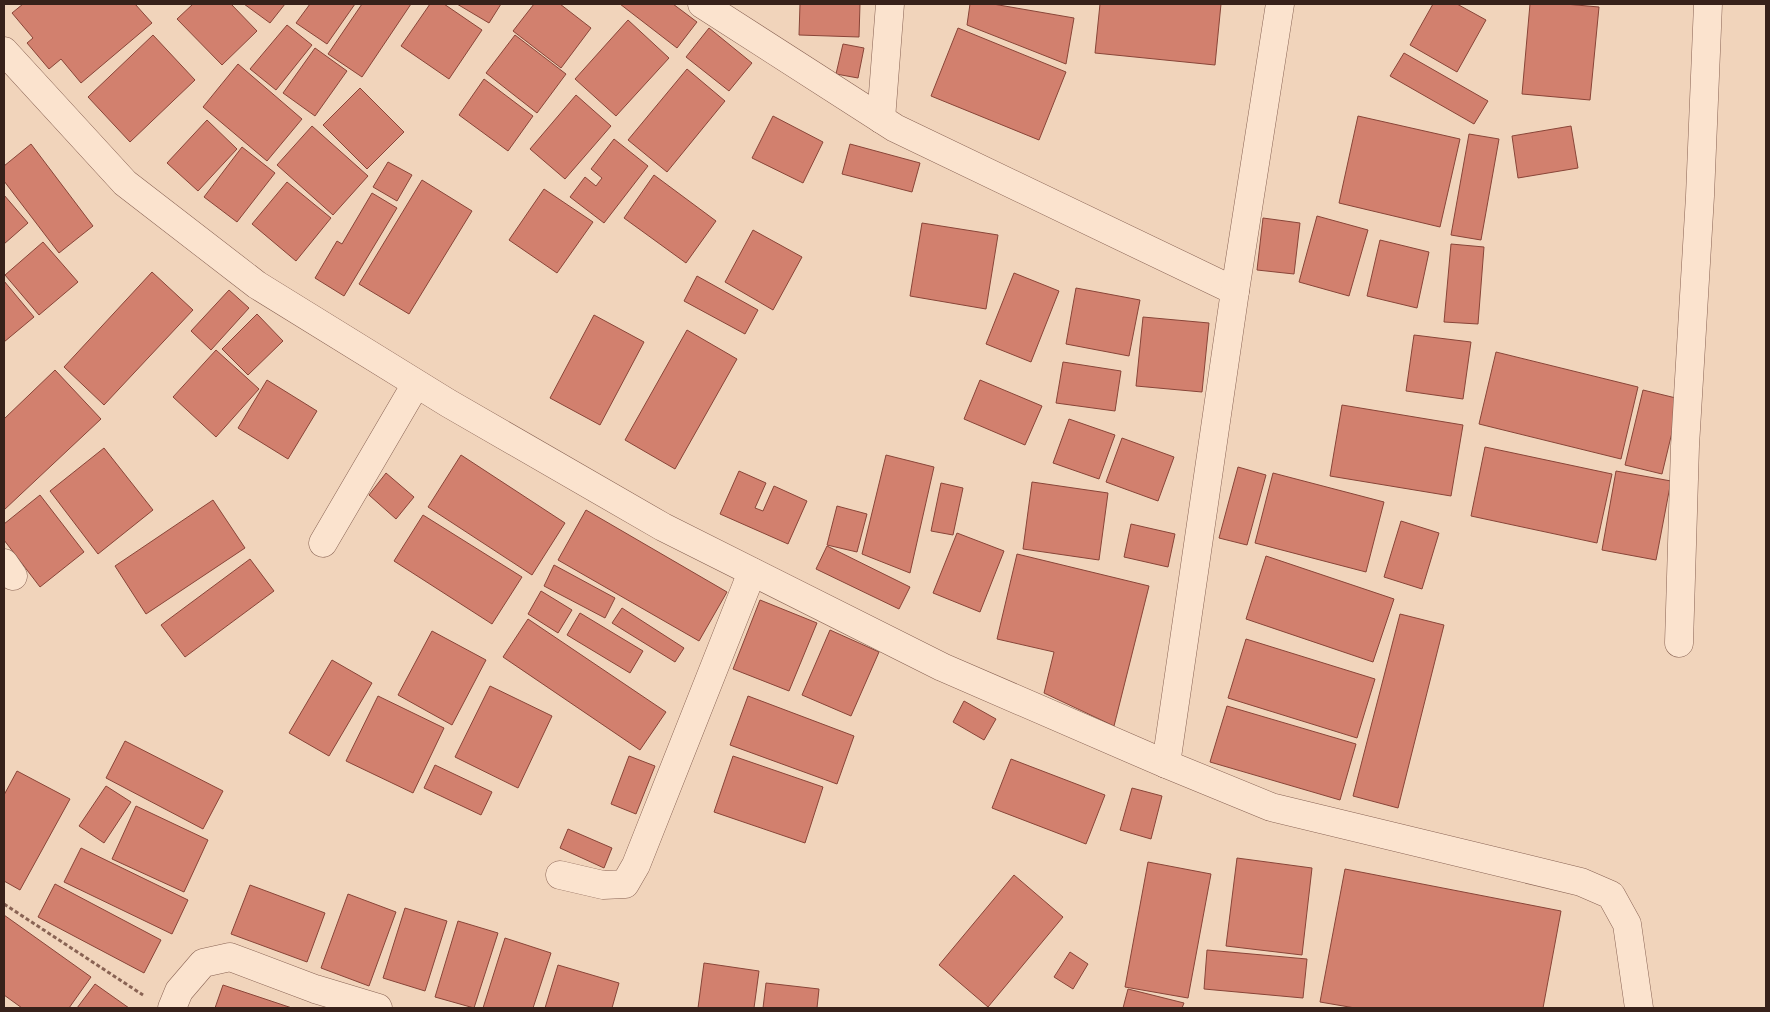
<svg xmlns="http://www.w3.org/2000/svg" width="1770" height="1012" font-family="'Roboto Serif',serif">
	<rect width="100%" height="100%" fill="#f1d4bb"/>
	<g fill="#d2806e" stroke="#894538">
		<polygon points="23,4 135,4 152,23 81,83 61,59 49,69 27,43 33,38 12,13"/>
		<polygon points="193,4 231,4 257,31 222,65 177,19"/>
		<polygon points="244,4 285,4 270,23"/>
		<polygon points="310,4 355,4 327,44 296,23"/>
		<polygon points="362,4 411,4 362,77 328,54"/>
		<polygon points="430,4 444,4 482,30 449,79 401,46"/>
		<polygon points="457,4 501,4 489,23"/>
		<polygon points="534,4 560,4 591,28 561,68 513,31"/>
		<polygon points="620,4 673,4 697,22 677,48"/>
		<polygon points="800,4 860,4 859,37 799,35"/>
		<polygon points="970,4 993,4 1074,18 1066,64 967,25"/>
		<polygon points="1100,4 1221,4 1215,65 1095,53"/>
		<polygon points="1433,4 1457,4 1486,20 1457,72 1410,45"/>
		<polygon points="1530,4 1565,4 1599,7 1590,100 1522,94"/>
		<polygon points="628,20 669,58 616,116 575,79"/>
		<polygon points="287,25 312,45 276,90 250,69"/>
		<polygon points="709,28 752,63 729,91 686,57"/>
		<polygon points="958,28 1066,72 1039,140 931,96"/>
		<polygon points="153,35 195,80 130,142 88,97"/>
		<polygon points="515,35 566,74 537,113 486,73"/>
		<polygon points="843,44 864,48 858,78 836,74"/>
		<polygon points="315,48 347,71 315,116 283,93"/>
		<polygon points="1404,53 1488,101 1474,124 1390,76"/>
		<polygon points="238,64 302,119 267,161 203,107"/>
		<polygon points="687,69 725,101 667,172 628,140"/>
		<polygon points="484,79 533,116 508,151 459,115"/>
		<polygon points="360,88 404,132 367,169 323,125"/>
		<polygon points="576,95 611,126 565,179 530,149"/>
		<polygon points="773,116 823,142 803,183 752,158"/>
		<polygon points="1358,116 1460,139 1440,227 1339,203"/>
		<polygon points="207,120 237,149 198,191 167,163"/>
		<polygon points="312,126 368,176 333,215 277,165"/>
		<polygon points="1571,126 1578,168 1518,178 1512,136"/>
		<polygon points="1469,134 1499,139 1481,240 1451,235"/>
		<polygon points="614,139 648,166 604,223 570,197 585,177 596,186 602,178 591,169"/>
		<polygon points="31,144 93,226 59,253 4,181 4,166"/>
		<polygon points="850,144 920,163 912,192 842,174"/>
		<polygon points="242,147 275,173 237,222 204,197"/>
		<polygon points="388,162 412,175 397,201 373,187"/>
		<polygon points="654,175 716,221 686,263 624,218"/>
		<polygon points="422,180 472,211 409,314 359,284"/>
		<polygon points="287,182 331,218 296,261 252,224"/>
		<polygon points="544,189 593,222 557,273 509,240"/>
		<polygon points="372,193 397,208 344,296 315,278 337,241 342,244"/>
		<polygon points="4,195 28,223 4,244"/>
		<polygon points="1317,216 1368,230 1349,296 1299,282"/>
		<polygon points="1263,218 1300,223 1294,274 1257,270"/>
		<polygon points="922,223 998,235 986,309 910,296"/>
		<polygon points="753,230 802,257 773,310 725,282"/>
		<polygon points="1380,240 1429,252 1417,308 1367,296"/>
		<polygon points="43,242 78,282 39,315 5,275"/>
		<polygon points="1451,244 1484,247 1478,324 1444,322"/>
		<polygon points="152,272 193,310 104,405 64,367"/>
		<polygon points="1014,273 1059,291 1031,362 986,344"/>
		<polygon points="697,276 758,310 745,334 684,301"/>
		<polygon points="4,281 34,317 4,342"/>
		<polygon points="1076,288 1140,300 1129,356 1066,344"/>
		<polygon points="229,290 249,308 211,350 191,331"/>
		<polygon points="257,314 283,341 248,375 222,349"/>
		<polygon points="594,315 644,342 600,425 550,398"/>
		<polygon points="1143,317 1209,323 1202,392 1136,386"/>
		<polygon points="687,330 737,359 675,469 625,440"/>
		<polygon points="1414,335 1471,342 1463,399 1406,391"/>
		<polygon points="216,350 259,389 216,437 173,397"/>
		<polygon points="1496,352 1638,387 1621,459 1479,424"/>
		<polygon points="1063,362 1121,371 1115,411 1056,403"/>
		<polygon points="55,370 101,419 4,510 4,419"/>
		<polygon points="267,380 317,411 288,459 238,428"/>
		<polygon points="980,380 1042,406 1025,445 964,419"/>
		<polygon points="1643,390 1680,399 1662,474 1625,465"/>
		<polygon points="1342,405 1463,425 1451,496 1330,476"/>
		<polygon points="1069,419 1115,435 1099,479 1053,463"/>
		<polygon points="1122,438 1174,457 1158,501 1106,482"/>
		<polygon points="1485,447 1612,474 1597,543 1471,516"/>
		<polygon points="104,448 153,510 98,554 50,491"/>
		<polygon points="461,455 565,523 532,575 428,507"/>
		<polygon points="886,455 934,467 910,573 862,554"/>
		<polygon points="1238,467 1266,475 1247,545 1219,538"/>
		<polygon points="739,471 766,483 755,508 763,511 774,486 807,501 788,544 720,514"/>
		<polygon points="1616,471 1671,481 1656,560 1602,550"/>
		<polygon points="386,473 414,497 396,519 369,495"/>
		<polygon points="1273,473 1384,502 1366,572 1255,543"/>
		<polygon points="1032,482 1108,493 1099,560 1023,549"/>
		<polygon points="941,483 963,488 953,535 931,531"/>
		<polygon points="40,495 84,552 40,587 4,540 4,524"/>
		<polygon points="213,500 245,548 146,614 115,566"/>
		<polygon points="837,506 867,514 857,552 827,545"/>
		<polygon points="586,510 727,592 699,641 558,560"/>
		<polygon points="423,515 522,577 492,624 394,561"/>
		<polygon points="1401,521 1439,533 1422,589 1384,577"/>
		<polygon points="1131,524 1175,534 1168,567 1124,557"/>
		<polygon points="957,533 1004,551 980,612 933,593"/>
		<polygon points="827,546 910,587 899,609 816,569"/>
		<polygon points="1017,554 1149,586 1114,726 1044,693 1054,652 997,639"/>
		<polygon points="1266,556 1394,599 1373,662 1246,619"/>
		<polygon points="250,559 274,591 185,657 161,625"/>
		<polygon points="554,565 615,598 605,618 544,586"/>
		<polygon points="541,591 572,610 558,633 528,614"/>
		<polygon points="760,600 817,623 789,691 733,669"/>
		<polygon points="622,608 684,648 675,662 612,623"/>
		<polygon points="580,613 643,651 630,673 567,635"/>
		<polygon points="1400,614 1444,625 1398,808 1353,796"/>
		<polygon points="528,619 666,712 640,750 503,657"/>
		<polygon points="830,630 879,652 851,716 802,695"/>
		<polygon points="432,631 486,660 452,725 398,695"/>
		<polygon points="1246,639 1375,679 1357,738 1228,698"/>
		<polygon points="332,660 372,683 329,756 289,733"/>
		<polygon points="490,686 552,716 518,788 455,757"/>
		<polygon points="378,696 444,728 413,793 346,761"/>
		<polygon points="748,696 854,736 837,784 730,745"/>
		<polygon points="964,701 996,719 984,740 953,722"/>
		<polygon points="1227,706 1356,744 1340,800 1210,762"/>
		<polygon points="125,741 223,791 203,829 106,778"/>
		<polygon points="629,756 655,766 636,814 611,804"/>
		<polygon points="733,756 823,787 805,843 714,812"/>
		<polygon points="1011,759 1105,795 1086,844 992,808"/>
		<polygon points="435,765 492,792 481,815 424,788"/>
		<polygon points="17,771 70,799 20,890 4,881 4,795"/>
		<polygon points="106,786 131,802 104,843 79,826"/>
		<polygon points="1132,788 1162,796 1151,839 1120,830"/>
		<polygon points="136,806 208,840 184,892 112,859"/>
		<polygon points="568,829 612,848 604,868 560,848"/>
		<polygon points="81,848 188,900 172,934 64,882"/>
		<polygon points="1237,858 1312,868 1302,955 1226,946"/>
		<polygon points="1148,862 1211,874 1188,998 1125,987"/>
		<polygon points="1345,869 1561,911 1543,1008 1355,1008 1320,1002"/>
		<polygon points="1014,875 1063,917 988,1007 939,965"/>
		<polygon points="55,884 161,940 144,973 38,917"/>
		<polygon points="250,885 325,913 307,962 231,934"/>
		<polygon points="348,894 396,912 369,986 321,968"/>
		<polygon points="405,908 447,921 425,991 383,978"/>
		<polygon points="4,915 91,977 69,1008 22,1008 4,995"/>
		<polygon points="458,921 498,933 474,1008 435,997"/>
		<polygon points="505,938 551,953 533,1008 483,1008"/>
		<polygon points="1207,950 1307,959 1303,998 1204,989"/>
		<polygon points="1070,952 1088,964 1073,989 1054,977"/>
		<polygon points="704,963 759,971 754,1008 698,1008"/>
		<polygon points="558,965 619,983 612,1008 545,1008"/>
		<polygon points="766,983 819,989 817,1008 763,1008"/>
		<polygon points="95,984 129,1008 77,1008"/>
		<polygon points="223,985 292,1008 215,1008"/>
		<polygon points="1128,989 1184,1003 1182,1008 1123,1008"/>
	</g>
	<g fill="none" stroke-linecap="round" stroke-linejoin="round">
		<g stroke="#896354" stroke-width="29">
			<g id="minor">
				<polyline points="702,4 895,128 1235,291"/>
				<polyline points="4,51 125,183 257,285 448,403 663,527 942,667 1166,764 1271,807 1581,882 1611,895 1627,924 1639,1008"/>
				<polyline points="881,119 890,4"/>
				<polyline points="323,543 416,384"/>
				<polyline points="4,563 13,576"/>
				<polyline points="1679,643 1685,446 1700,196 1708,4"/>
				<polyline points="1166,764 1235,291 1280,4"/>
				<polyline points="560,875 603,885 625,884 636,865 752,572"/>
				<polyline points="172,1008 179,991 203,963 230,957 315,989 378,1008"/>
			</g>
		</g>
		<polyline stroke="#896354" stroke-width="3" stroke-dasharray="4 2.5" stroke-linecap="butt" points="4,904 143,995"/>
		<use href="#minor" stroke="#fbe3ce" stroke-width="28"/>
	</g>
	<rect width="1770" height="1012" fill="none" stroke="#37211a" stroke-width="10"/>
</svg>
